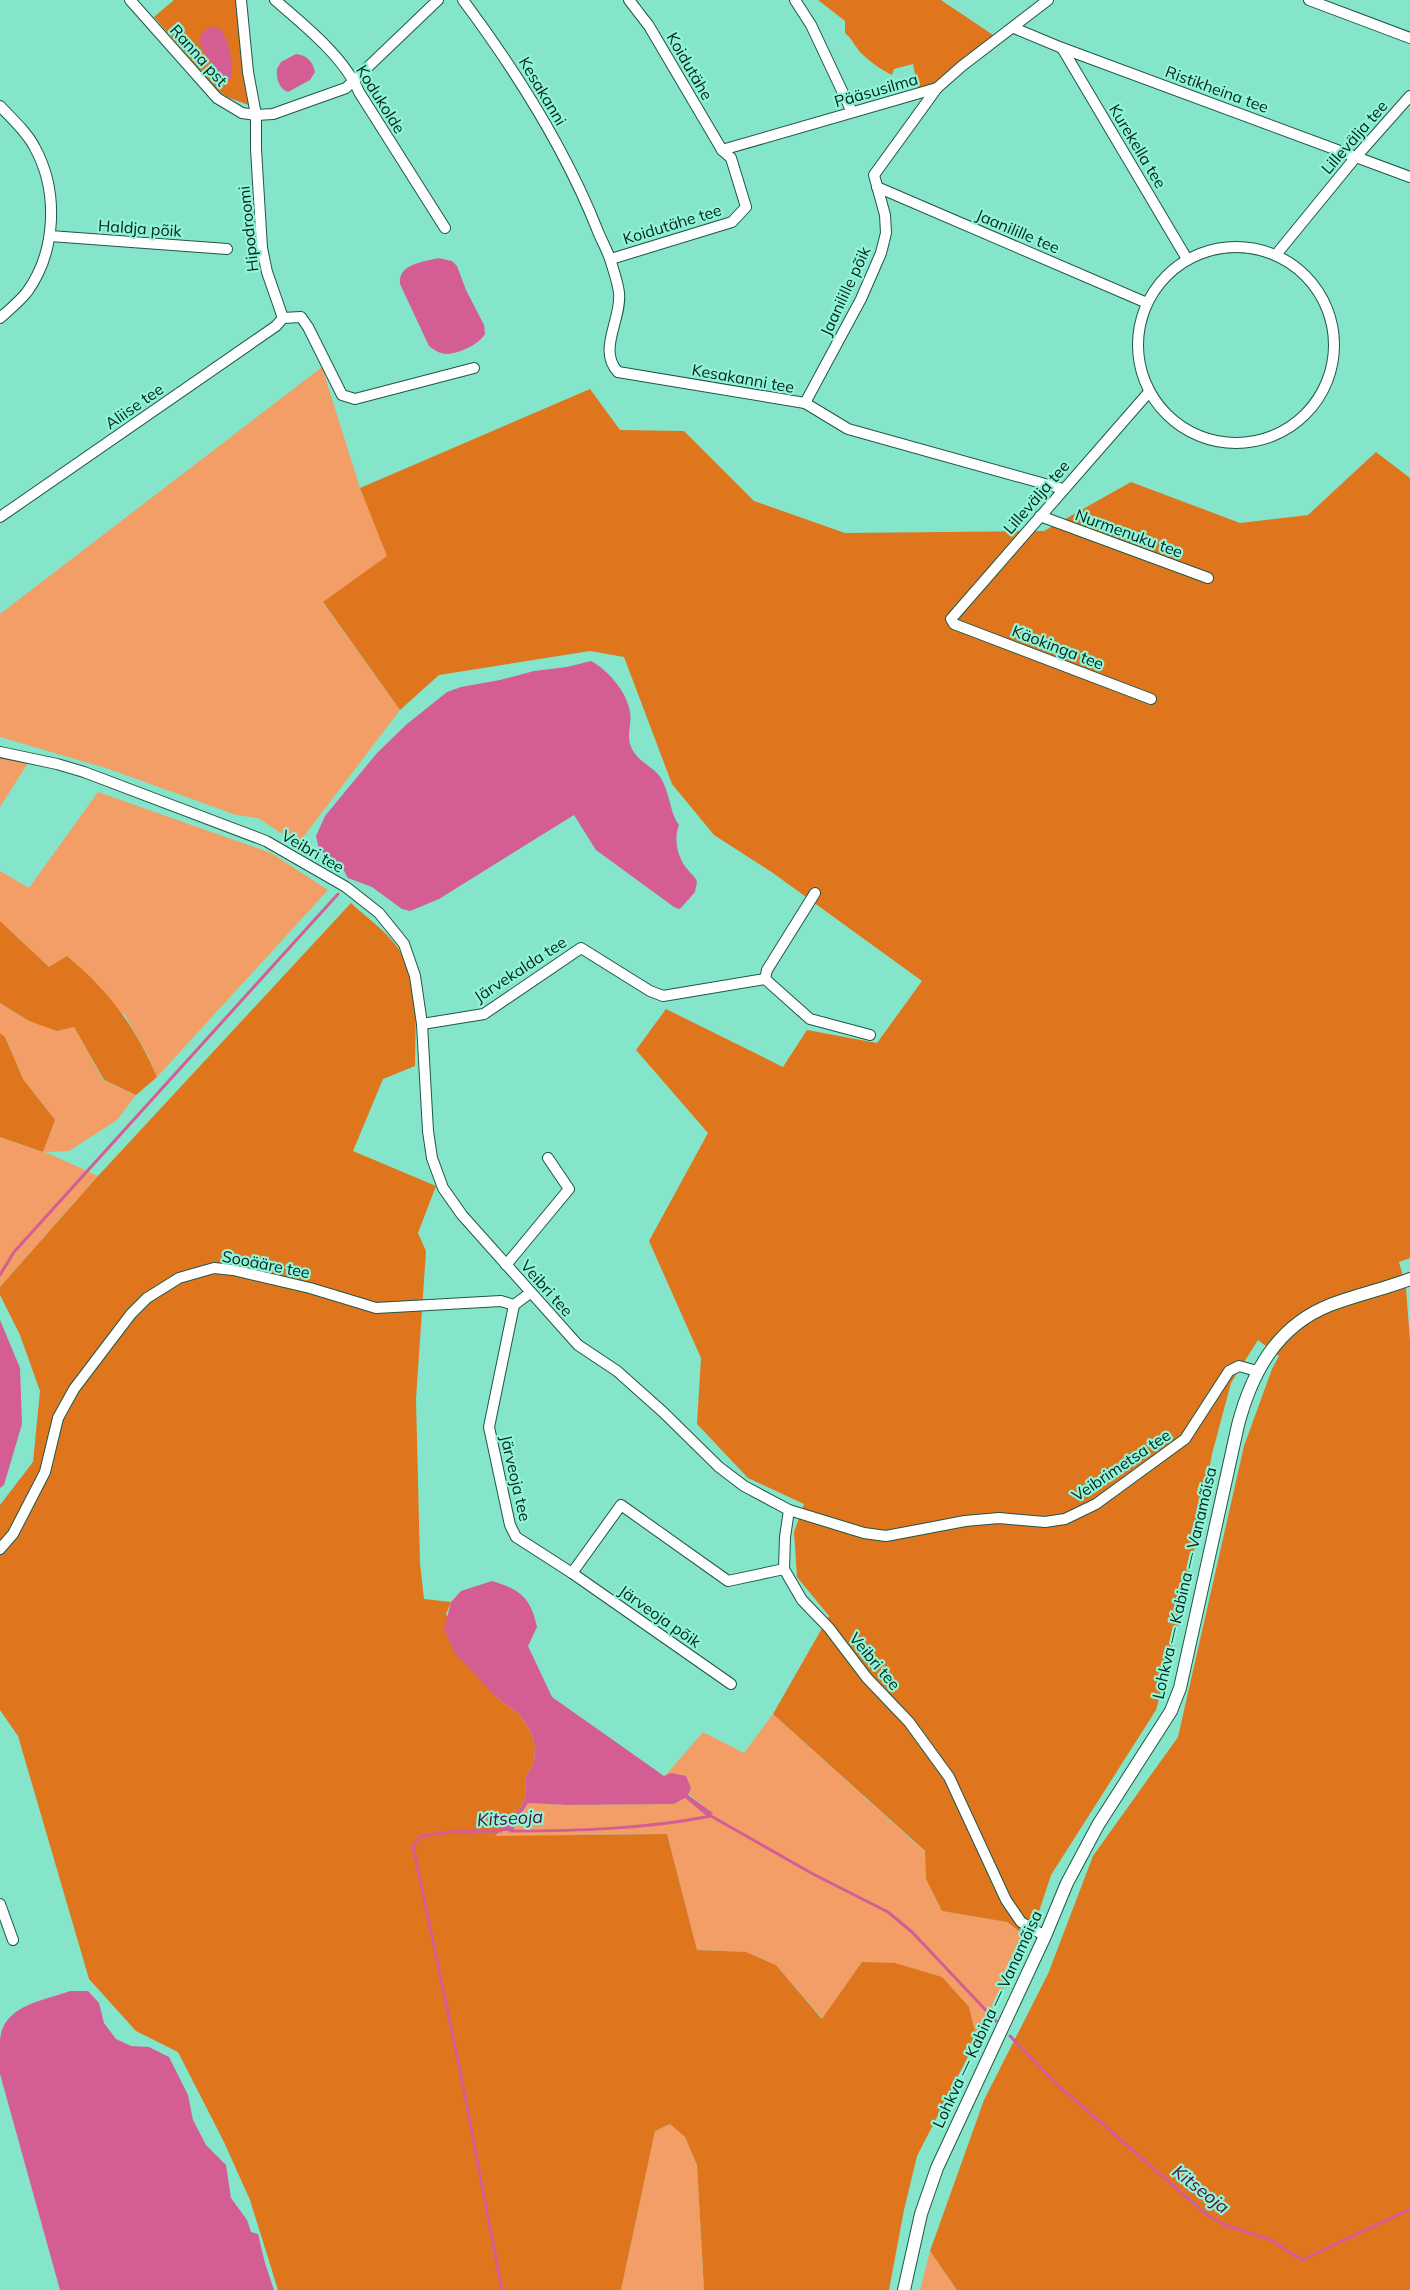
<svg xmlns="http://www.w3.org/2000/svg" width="1410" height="2290" font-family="Mulish,sans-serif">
	<rect width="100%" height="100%" fill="#84e5ca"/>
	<g fill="#f29e66">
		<polygon points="322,367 360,488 388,556 323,603 400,710 298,844 258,818 236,815 109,769 0,737 0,614"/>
		<polygon points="0,757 28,763 0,807"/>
		<polygon points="98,792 271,853 328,890 157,1077 147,1054 125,1015 49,967 0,921 0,871 29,888"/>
		<polygon points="0,1003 29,1021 74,1027 103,1080 136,1095 117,1120 69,1151 45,1152 98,1176 0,1287 0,1137 43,1152 55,1120 23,1079 5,1037 0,1033"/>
		<polygon points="773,1714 925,1852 926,1879 942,1911 1007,1922 1030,1939 977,2039 969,2007 862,1962 823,2019 776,1965 746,1952 697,1950 667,1834 495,1836 497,1831 513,1831 516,1821 528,1803 567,1805 674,1804 685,1798 713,1813 665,1776 703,1732 744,1753"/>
		<polygon points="670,2124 685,2137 697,2165 704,2290 621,2290 655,2130"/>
		<polygon points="930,2251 957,2290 920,2290"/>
	</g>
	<g fill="#df761e">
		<polygon points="174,0 239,0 251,106 227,97 217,90 154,17"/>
		<path d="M818,0H941L996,37L933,84L918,89L913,64L894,69L892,75C880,69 870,62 860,52C855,46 852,39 845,33V21Z"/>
		<polygon points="590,389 620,430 684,431 754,501 845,533 1044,531 1131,482 1240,523 1308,515 1376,452 1410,478 1410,1258 1399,1262 1406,1288 1410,1341 1410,2290 957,2290 930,2251 984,2100 1048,1974 1093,1856 1178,1737 1244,1446 1272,1369 1279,1356 1258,1340 1231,1383 1212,1454 1185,1599 1156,1710 1051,1875 1030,1939 1007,1922 942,1911 926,1879 925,1851 773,1714 829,1616 797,1577 794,1532 804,1504 748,1478 697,1424 701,1358 649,1241 708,1133 636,1050 666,1009 783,1067 807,1030 877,1043 922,981 773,873 714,835 672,784 624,657 590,651 439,675 400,710 323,602 387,556 360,488"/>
		<path d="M351,903C365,916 383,929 395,944C421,977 415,1027 415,1066L383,1079L353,1151L436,1186L418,1233L426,1251L416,1399L420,1563L424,1599L451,1602L446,1614L495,1696L520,1715L531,1732L535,1747L534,1763L526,1777L525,1799L519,1810L495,1836L667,1834L697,1950L746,1952L776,1965L822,2019L862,1962L895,1963L942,1977L969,2007L977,2039L917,2156L904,2210L889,2290H704L697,2165L685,2137L670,2124L655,2131L621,2290H278L250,2200L224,2142L178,2052L136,2031L89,1979L18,1736L0,1710V1505L33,1462L40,1391L20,1335L0,1295V1287L98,1176Z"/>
		<path d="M0,921L49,967L67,956C109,991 135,1026 157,1077L136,1095L104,1080L74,1027L57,1031L29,1021L0,1003Z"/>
		<polygon points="0,1033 5,1037 23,1079 55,1120 43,1152 0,1137"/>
	</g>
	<g fill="#d45e94">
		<path d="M209,27L219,28C230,39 234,66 230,81C222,79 202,52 200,43C199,40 201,37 201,34Z"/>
		<path d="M296,54C307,55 313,62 315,72L310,80L288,92C279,89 276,78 277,69L281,62Z"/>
		<path d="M438,258L452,261L457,266L466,290L484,325L485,334C478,345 460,353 447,354C440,354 434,350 429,346L400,284C398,264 423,262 438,258Z"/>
		<path d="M591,661C608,670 627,692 630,712C632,722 627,733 630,744C635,761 652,765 661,778C670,793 670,814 679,825C673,839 678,859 688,870C692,875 695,876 697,882L695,892L681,908L679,909L674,907L596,850L574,815L439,899L410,911L402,909L372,887L348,878L343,869L319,849L316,836L325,816L377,753L407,724L447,692L461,687L500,680L534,671L567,667Z"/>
		<polygon points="0,1320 20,1368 22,1424 4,1485 0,1488"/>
		<path d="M492,1581C519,1589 531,1597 537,1627L528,1646L552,1697L664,1776L671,1773L686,1776L691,1788L688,1795L713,1813L708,1817L685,1798L674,1804L567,1805L528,1803L516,1821L513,1831H497L519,1810L525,1799L526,1777L534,1763L535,1747L531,1732L520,1715L495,1696L454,1652L444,1629L451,1602L461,1591Z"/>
		<path d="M70,1991H88L99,2003L104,2023L116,2039L131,2046L149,2047L169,2057L188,2095L193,2120L206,2145L226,2165L231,2198L247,2220L251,2232L258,2234L265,2263L274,2290H60L0,2074C0,2062 0,2051 0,2040C3,2005 43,2001 70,1991Z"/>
	</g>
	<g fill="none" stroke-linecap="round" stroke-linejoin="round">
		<g stroke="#d45e94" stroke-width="3">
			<polyline points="0,1275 14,1252 338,894"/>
			<polyline points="501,1831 451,1832 421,1836 413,1846 460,2070 502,2290"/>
			<path d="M511,1831C577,1831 645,1829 711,1816L813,1874L888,1912L912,1932L996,2021"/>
			<polyline points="1010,2036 1060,2087 1206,2214 1225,2225 1271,2240 1302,2260 1410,2209"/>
		</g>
		<g stroke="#215648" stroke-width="12">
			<g id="minor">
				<polyline points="130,0 217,98 242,113 256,115 273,114 346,88 438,0"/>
				<polyline points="241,0 248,72 256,115 256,149 262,248 267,272 283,318"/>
				<path d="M275,0C304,25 344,57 359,92L445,228"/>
				<path d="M463,0C516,71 564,146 597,229C601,240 608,251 611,262C614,272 618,283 619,293C622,319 597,350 618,372L805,403L848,429L1063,489"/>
				<polyline points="795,0 811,25 852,112"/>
				<polyline points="1309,0 1410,38"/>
				<polyline points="1014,28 1062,48 1410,177"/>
				<polyline points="1062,48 1187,259"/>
				<path d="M0,106C12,119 27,132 35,148C59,192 56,252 27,292C19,302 9,310 0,318"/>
				<polyline points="722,150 937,88 962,66 1048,0"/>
				<polyline points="877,187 1147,303"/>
				<polyline points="50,236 227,249"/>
				<circle cx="1236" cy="345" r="98"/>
				<polyline points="1278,256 1279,251 1355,158 1410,96"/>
				<polyline points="611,259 732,222 746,207 731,158 722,150 649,26 629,0"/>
				<polyline points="283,318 301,317 308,327 342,395 355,399 474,368"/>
				<polyline points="1149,392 951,619 954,624 1151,699"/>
				<polyline points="805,403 861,299 881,253 886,233 885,215 874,175 937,88"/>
				<polyline points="1040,516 1208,578"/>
				<polyline points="0,517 276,326 283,318"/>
				<polyline points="0,752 57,764 84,772 266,841 346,887 379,913 404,944 415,976 422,1024 428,1131 432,1158 443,1188 462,1215 578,1345 617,1371 663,1412 719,1467 744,1486 789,1510 785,1537 784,1569 802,1600 829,1628 867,1678 909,1722 949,1777 1006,1900 1021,1922 1045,1936"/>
				<polyline points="765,979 767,970 815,893"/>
				<polyline points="422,1024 484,1014 581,948 650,991 663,996 765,979 810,1019 870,1035"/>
				<polyline points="506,1265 569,1189 548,1158"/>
				<polyline points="514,1305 489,1427 510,1525 516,1537 572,1573 621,1505 728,1581 784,1569"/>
				<polyline points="789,1510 864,1533 886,1536 965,1521 999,1518 1045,1522 1065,1519 1096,1504 1185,1439 1229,1371 1239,1366 1257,1371"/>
				<polyline points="0,1549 13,1534 45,1472 58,1418 74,1389 131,1314 147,1298 179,1278 214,1268 233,1270 310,1288 376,1308 501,1301 514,1305 530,1293"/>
				<polyline points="572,1573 731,1684"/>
				<polyline points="0,1904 13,1940"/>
			</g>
		</g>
		<g stroke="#215648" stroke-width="14">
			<path id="tertiary" d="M904,2290L921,2214L937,2168L1045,1936L1067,1883L1098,1825L1171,1711L1180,1688L1238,1425C1252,1372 1277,1326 1330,1305C1356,1295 1384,1289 1410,1279"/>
		</g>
		<use href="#minor" stroke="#fff" stroke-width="10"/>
		<use href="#tertiary" stroke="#fff" stroke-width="12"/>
	</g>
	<g text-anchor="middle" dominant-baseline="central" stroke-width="4.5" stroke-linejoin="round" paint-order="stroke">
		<g font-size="16" fill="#04241d" stroke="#91f3d7">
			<text transform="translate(199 55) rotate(48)">Ranna pst</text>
			<text transform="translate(690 66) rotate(60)">Koidutähe</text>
			<text transform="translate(1217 89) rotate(20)">Ristikheina tee</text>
			<text transform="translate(876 90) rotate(-16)">Pääsusilma</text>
			<text transform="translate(543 91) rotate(59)">Kesakanni</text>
			<text transform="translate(381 99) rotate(58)">Kodukolde</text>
			<text transform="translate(1354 137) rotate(-49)">Lillevälja tee</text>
			<text transform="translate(1138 146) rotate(59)">Kurekella tee</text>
			<text transform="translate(672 224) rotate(-17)">Koidutähe tee</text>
			<text transform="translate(140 228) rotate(4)">Haldja põik</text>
			<text transform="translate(248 229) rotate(-96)">Hipodroomi</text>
			<text transform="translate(1018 231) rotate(23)">Jaanilille tee</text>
			<text transform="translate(845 291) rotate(-65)">Jaanilille põik</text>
			<text transform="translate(743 378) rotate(10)">Kesakanni tee</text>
			<text transform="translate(134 406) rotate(-35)">Aliise tee</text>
			<text transform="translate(1036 497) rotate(-49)">Lillevälja tee</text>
			<text transform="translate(1129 533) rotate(20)">Nurmenuku tee</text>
			<text transform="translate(1058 647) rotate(21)">Käokinga tee</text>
			<text transform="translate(313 851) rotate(30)">Veibri tee</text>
			<text transform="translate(520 969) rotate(-33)">Järvekalda tee</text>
			<text transform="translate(266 1264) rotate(11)">Sooääre tee</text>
			<text transform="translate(547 1288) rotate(48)">Veibri tee</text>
			<text transform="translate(1121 1465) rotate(-34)">Veibrimetsa tee</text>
			<text transform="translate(516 1478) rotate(77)">Järveoja tee</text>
			<text transform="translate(1184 1583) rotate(-77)">Lohkva — Kabina — Vanamõisa</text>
			<text transform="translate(660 1616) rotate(35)">Järveoja põik</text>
			<text transform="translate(875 1661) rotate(50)">Veibri tee</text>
			<text transform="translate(987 2019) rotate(-65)">Lohkva — Kabina — Vanamõisa</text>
		</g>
		<g font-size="18" font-style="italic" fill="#590d35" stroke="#91f3d7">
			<text transform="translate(510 1818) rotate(-3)">Kitseoja</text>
			<text transform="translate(1201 2189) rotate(38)">Kitseoja</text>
		</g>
	</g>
</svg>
